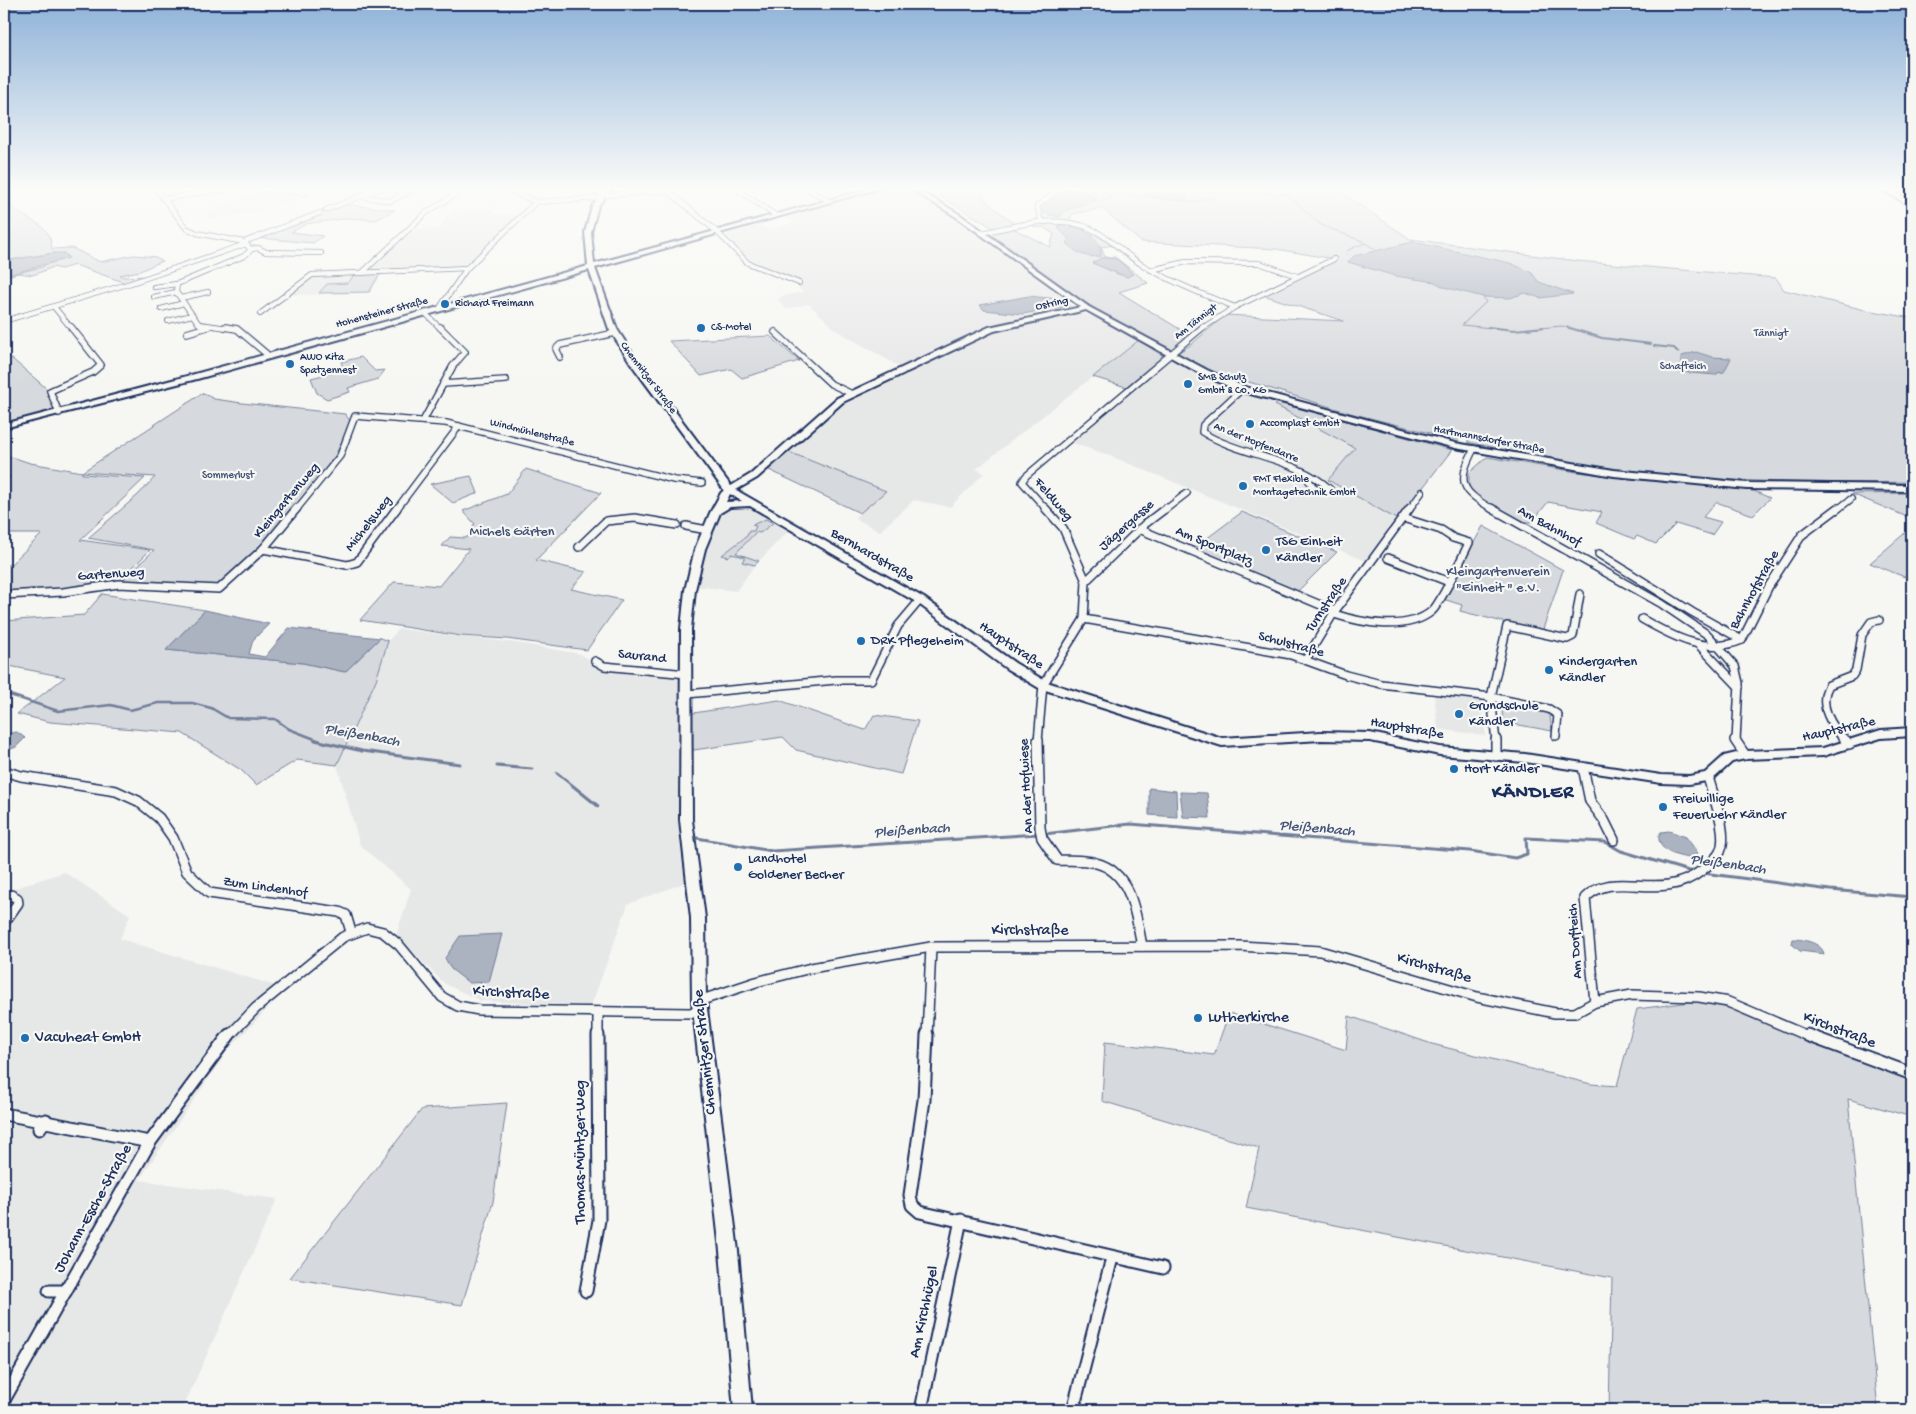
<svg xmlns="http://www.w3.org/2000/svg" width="1916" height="1414" font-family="'Gochi Hand',sans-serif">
	<rect width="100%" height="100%" fill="#f6f6f2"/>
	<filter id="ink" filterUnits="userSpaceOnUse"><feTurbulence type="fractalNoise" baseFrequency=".02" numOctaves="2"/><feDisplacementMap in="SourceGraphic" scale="10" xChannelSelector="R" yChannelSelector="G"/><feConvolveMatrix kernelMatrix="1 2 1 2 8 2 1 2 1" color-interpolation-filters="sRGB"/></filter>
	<g filter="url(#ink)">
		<g fill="#e6e7e7">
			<polygon points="892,187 902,187 925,198 1055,290 1073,307 996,326 902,368 836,330 809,304 786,309 778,300 782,296 803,292 797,286 804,283 754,264 723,232 755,223 770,230 795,222 781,215"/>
			<polygon points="274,193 296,195 298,199 255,213 206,219 206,214 242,196 263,198"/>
			<polygon points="494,208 492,214 518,215 464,266 369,270 414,229 440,229 445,219 453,212"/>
			<polygon points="382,274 370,293 289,295 313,276"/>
			<polygon points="1079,313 1093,316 1139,340 976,469 984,473 950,507 914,500 880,531 854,518 886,491 784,453 840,404 863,392 994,332"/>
			<polygon points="1172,357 1232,390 1262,397 1355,449 1328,481 1401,521 1371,563 1108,455 1067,441"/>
			<polygon points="744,505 788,531 755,565 736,591 695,586 704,550 721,510 728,506"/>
			<polygon points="399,629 517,643 580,654 603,667 680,674 678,821 686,882 628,904 591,1006 481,1001 445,984 396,936 411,889 360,845 337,765 376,680 388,641"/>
			<polygon points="1434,693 1480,700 1486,736 1438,729"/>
			<polygon points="64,872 130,915 120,939 286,989 228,1050 139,1180 277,1199 182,1410 4,1410 4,892"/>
		</g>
		<g fill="#d6d9dd" stroke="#78849e" fill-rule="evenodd">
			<polygon points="939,187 980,187 987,202 1016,225 995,229 940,196"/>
			<path d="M1063,187H1136L1148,195L1180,200L1187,187H1333L1410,239L1577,261L1776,278L1784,290L1861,309L1912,318V482C1816,484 1720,482 1624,471C1571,465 1519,453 1467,442L1473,435L1465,433L1458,440L1350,413L1239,379L1210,373L1176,354L1192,344L1225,315L1344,321L1260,294L1334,259L1276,249L1141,242L1102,208L1072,214L1069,223L1082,226L1114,245L1101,247L1105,257H1115L1148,283L1119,292L1191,336L1171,351L1107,316L1070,293L987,233L1012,228L1050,247L1054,234L1043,227L1036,228L1031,224L1041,221L1037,206ZM1080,190L1095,197L1067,210L1059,217ZM1059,225H1072L1101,248V256C1085,248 1072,239 1059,229ZM1101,258L1117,259L1126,267V275H1120L1093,263Z"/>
			<polygon points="341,204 395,210 376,220 349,218 306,224 291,232 323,236 313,243 260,238"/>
			<path d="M4,206H12C29,225 49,219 52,249L72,248L100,262L134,255L156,257L162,261L140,271L120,275L123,277L148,276L126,283L75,265L61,269L53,267L33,275L18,273L4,277V276L43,267L55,253L4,261Z"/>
			<polygon points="380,274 369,292 319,293 327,284 348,283 354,275"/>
			<polygon points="770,336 799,361 742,378 731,369 701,376 669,341"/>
			<polygon points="1139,340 1163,356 1126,387 1093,377"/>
			<polygon points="4,352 46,388 55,413 4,424"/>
			<polygon points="361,357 375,371 385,370 378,379 348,388 350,392 327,399 317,393 311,378 344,370 341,362"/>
			<polygon points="203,393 214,399 242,403 345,414 351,422 335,456 282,524 224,583 214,586 121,582 154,550 88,538 138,495 155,477 82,472 82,474 145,478 80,540 150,550 118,582 64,590 4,594 4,566 11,564 42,534 4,534 4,482 10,477 4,471 4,460 12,457 30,463 82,472"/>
			<polygon points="1278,402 1452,450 1451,451 1398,520 1328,480 1355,448 1275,405"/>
			<polygon points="785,452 789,452 886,491 860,513 767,469"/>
			<path d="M1487,457L1577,472L1754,491L1770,498L1753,515L1716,502L1703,517L1721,522L1712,535L1676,524L1656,544L1637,536L1634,539L1596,523L1602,512L1548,502L1532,522C1509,523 1483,504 1469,488V473Z"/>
			<polygon points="526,469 601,493 536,560 586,572 571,589 622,600 587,650 507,639 461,636 360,620 394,582 439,586 469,549 442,546 450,537 465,538 475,533 473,525 475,524 463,511 507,494"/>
			<polygon points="471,476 478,493 453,503 430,484"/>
			<polygon points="1912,493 1912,519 1852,494"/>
			<polygon points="1242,512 1337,552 1298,591 1194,548"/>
			<polygon points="766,519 773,523 760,533 756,532 736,553 759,561 755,565 742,562 745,557 731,554 728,557 722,555 747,536 749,531 754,531 756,526 752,525"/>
			<polygon points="1483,526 1563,570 1542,632 1460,611 1462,605 1443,599"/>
			<polygon points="1912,527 1912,580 1870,563"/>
			<polygon points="102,594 205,610 166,650 303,663 345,672 380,638 388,641 376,680 337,765 297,760 256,785 241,770 182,733 50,722 17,714 65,677 4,665 4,621 84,615"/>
			<polygon points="779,700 865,730 874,715 918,721 901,774 796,750 783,737 687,751 687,714"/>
			<polygon points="1501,700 1549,710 1552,731 1503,722"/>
			<polygon points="1699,1001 1733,1009 1912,1078 1912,1117 1848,1099 1878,1410 1609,1410 1612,1278 1246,1208 1259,1148 1102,1101 1105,1042 1214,1055 1229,1013 1346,1050 1349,1016 1432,1044 1591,1084 1617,1086 1637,1009"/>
			<polygon points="507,1103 493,1202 462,1305 290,1278 422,1109"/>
		</g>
		<g fill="#abb2c0" stroke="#717e99">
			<path d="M1136,187H1187L1188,195L1184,200C1168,201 1148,198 1136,187Z"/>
			<polygon points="1067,189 1080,190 1097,200 1067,210 1059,217 1043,213 1043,208"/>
			<path d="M1059,225C1078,223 1101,235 1101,256C1087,259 1076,253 1067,243L1069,239L1059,229Z"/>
			<polygon points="1413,242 1510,263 1531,272 1539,282 1573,294 1540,298 1525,293 1510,298 1483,297 1444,287 1435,282 1395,276 1348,262 1354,256"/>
			<polygon points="55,253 64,253 69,258 4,276 4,261"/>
			<polygon points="1101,258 1117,259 1133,274 1127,277 1092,263"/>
			<polygon points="1029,296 1058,299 1068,304 1068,307 1022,314 984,310 980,305"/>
			<polygon points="1696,352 1712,357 1731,358 1724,372 1717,373 1716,375 1679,372 1682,356"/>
			<polygon points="205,610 269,624 253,640 249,654 265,657 289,628 380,638 345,672 303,663 166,650"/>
			<polygon points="17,732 25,738 16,747 4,752 4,734"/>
			<polygon points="1149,788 1176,791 1177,817 1149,815"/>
			<polygon points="1180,792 1207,793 1210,818 1183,817"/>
			<path d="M1669,831L1686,837L1698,853L1689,858C1676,856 1657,851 1659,835L1661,832Z"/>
			<polygon points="502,934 489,982 469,983 451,969 445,958 460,936"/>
			<path d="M1793,939C1803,939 1822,943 1824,954L1800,951L1792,944Z"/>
		</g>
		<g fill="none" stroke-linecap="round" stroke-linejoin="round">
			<g stroke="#717e99" stroke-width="1">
				<polyline points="1299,187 1297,191 1287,192 1287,194 1321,225 1362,241 1375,249"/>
				<polyline points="1094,191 1186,201"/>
				<polyline points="1193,192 1287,194"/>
				<polyline points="1103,200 1122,194"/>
				<polyline points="1185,200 1191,202 1214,198 1215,193"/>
				<polyline points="1347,255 1348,250 1365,243"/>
				<polyline points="1483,297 1486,302 1462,325 1501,329"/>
				<polyline points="1529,329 1562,326 1571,329"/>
			</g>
			<g stroke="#717e99" stroke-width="2">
				<polyline points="1488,327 1514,330 1544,327"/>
				<polyline points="1567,327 1602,338 1651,344"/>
				<polyline points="1654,346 1674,348 1678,352"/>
			</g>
			<polyline stroke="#717e99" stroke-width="2.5" points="4,693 58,711 111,705 130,710 158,703 192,703 211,708 228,718 275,719 289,729 320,741"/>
			<g stroke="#717e99" stroke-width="3">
				<polyline points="315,740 362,751 460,764"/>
				<polyline points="497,766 532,769"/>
				<polyline points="557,773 598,806"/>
				<polyline points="1044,834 1130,824 1470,851 1515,858 1527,854 1526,838 1605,842 1621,851 1692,872"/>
				<polyline points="697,838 772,851 1039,834"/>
				<polyline points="1703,873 1830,890 1912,897"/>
			</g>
			<g stroke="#1b2f5e" stroke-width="6">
				<g id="street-far4">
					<polyline points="155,187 186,228 197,233 244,242 320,213"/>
					<polyline points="246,187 305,193"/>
					<polyline points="355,187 372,191"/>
					<polyline points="502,187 536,202 600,198"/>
					<polyline points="589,187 594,191 604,193"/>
					<polyline points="733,187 775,215"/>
					<polyline points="803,187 828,200"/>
					<polyline points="668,191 716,231 748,263 799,283"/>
					<polyline points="602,195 668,191 690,187"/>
					<polyline points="360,196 390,201 409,192 386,187"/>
					<polyline points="163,199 239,187"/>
					<polyline points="326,210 384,187"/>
					<polyline points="1041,221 1037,206 1063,187"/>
					<path d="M982,233C1014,226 1048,216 1080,225C1104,231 1121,252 1141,264C1171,282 1203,295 1235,307L1334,259"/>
					<polyline points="251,249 258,248 266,252 321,253"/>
					<polyline points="1151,270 1186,262 1259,263 1297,276"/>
					<polyline points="362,273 426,213 467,187"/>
					<polyline points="154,287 177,284"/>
					<polyline points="154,297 176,292"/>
					<polyline points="181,298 208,292"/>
					<polyline points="54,307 72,329"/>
					<polyline points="161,309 184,303"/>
					<polyline points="439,309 467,268 536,202"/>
					<polyline points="425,313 441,329"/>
					<polyline points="260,314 312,275 467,268"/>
					<polyline points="4,321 131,283 246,244 251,250 244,256 177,284 176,292 199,324 235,329"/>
					<polyline points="168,321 192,315"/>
					<polyline points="203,329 209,327"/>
					<polyline points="1201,329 1235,307"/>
				</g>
			</g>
			<g stroke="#1b2f5e" stroke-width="8">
				<g id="street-far3">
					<polyline points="225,327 237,329 269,356"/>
					<polyline points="775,332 831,384 852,394"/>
					<polyline points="187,333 207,327"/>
					<polyline points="560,357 556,349 560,345 615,333"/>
					<polyline points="443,384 506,380"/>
					<path d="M1242,389L1203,425L1202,432C1238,455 1299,459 1330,489L1324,492L1316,490L1303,473"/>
					<polyline points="59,413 50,391 93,372 101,365 71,327"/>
					<polyline points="423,421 453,366 465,352 440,327"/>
					<path d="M1474,449C1456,483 1461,491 1494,510"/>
					<polyline points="296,510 340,456 355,416 446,423 674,480 702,483"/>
					<polyline points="396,510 459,426"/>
					<polyline points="1047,510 1022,482 1026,476 1203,327"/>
					<polyline points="1165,510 1187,493"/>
					<polyline points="1409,510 1422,492"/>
					<polyline points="1837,510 1851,499"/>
				</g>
			</g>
			<g stroke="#1b2f5e" stroke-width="10">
				<g id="street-far2">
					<polyline points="1491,508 1662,604 1708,635 1735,666 1739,683 1736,741"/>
					<polyline points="686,526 707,530"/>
					<polyline points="1139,529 1335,611"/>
					<polyline points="579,547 606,521 635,518 677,525"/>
					<polyline points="263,549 347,565 357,562 397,508"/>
					<polyline points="1599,554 1692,612 1742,640"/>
					<polyline points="1388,558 1449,582"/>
					<polyline points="1086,581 1145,524 1166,508"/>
					<polyline points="4,595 63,592 119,584 219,589 263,549 297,508"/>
					<path d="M1334,614C1362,623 1407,632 1432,611C1441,603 1462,557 1469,543L1453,538L1441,530L1403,518"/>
					<polyline points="1084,619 1291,655 1346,675 1381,684 1491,697 1549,709 1558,715 1556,736"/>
					<path d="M1642,619C1673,637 1707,655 1742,640L1769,586L1802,535L1838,508"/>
					<polyline points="1699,645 1739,687"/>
					<polyline points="1306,659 1335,611 1410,508"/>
					<polyline points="595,661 604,666 687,674"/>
					<polyline points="687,694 836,680 871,680 898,626 920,600"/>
					<polyline points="1038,741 1043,685 1084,619 1086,581 1063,528 1045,508"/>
					<polyline points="1496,741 1491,697 1507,626 1567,639 1573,636 1580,594"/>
					<path d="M1846,741C1832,727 1817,705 1829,685L1852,676L1856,670L1862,635L1871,622L1879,620"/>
				</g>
			</g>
			<g stroke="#1b2f5e" stroke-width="12">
				<g id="street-far1">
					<path d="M1038,740L1040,828L1042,838L1057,860C1070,861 1083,859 1096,863C1132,872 1136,916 1142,946"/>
					<polyline points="1496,740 1496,756"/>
					<polyline points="1735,740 1745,755"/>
					<polyline points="1845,740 1849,744"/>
					<polyline points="1583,767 1590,801 1604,820 1614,840"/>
					<polyline points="4,771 21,776 116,791 138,801 159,818 173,838 187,872 209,893 339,912 346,915 351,932"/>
					<polyline points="4,898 11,895 17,898 18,903 4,923"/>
					<polyline points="699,1001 756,982 811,968 931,947 1240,946 1320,951 1477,997 1555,1013 1575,1013 1595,1002 1632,995 1699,997 1728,1002 1810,1037"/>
					<path d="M1595,1002L1585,898C1616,867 1659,904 1701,871C1707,866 1716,860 1720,852C1729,834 1713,796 1708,777"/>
					<polyline points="598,1012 598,1037"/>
					<polyline points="228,1037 256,1008 343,937 367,928 383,932 399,945 442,997 458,1006 479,1010 690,1013 700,1010"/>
					<polyline points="927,1037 931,947"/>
				</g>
			</g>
			<g stroke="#1b2f5e" stroke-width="15">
				<g id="street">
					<polyline points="927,1035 924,1100 910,1195 912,1205 920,1212 1163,1268"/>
					<polyline points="1807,1035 1912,1074"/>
					<polyline points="4,1114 150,1142"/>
					<polyline points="39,1129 46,1120"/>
					<polyline points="49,1291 66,1291"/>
					<polyline points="586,1291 599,1220 598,1035"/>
					<polyline points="4,1400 150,1142 229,1035"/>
					<polyline points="921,1410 961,1220"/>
					<polyline points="1073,1410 1112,1258"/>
				</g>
			</g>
			<g stroke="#1b2f5e" stroke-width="4">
				<path id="secondary" d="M607,187H613L598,206L591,232L594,264L876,187H884L595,268L617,329L638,362L731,486L751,474L837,398L989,327L1081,307L955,216L907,187H913L959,214L1089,307L1207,370L1245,387L1455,443L1614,470L1747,483L1912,485V491L1747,489L1614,476L1455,448L1239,391L1201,374L1086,310L994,331L843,402L757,478L736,490L924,598L1015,663L1047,682L1222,738L1321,732L1370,733L1440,747L1525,754L1661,775L1689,776L1705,773L1724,756L1745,751L1823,748L1881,730L1912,728V736L1881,738L1823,756L1745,759L1732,762L1712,780L1689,784L1661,783L1525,762L1440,755L1370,741L1321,740L1222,746L1039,688L1007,669L916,602L750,506L730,507L720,513L705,549L695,590L691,629L692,820L705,918L706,1001L738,1251L752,1410H734L720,1251L692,1001L691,918L680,820L681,629L685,590L695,549L710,513L721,493L724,490L632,365L609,329L589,270L197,379L4,428V424L191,375L588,266L585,232L592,206ZM730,494L742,501L726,502Z"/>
			</g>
			<g stroke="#1b2f5e" stroke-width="4">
				<polygon id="highway" points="1877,187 1886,187 1912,202 1912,207"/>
			</g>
			<use href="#street-far4" stroke="#f6f6f2" stroke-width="4.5"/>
			<use href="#street-far3" stroke="#f6f6f2" stroke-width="5.5"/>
			<use href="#street-far2" stroke="#f6f6f2" stroke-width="7"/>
			<use href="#street-far1" stroke="#f6f6f2" stroke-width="9"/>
			<use href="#street" stroke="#f6f6f2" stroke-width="11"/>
			<use href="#secondary" fill="#f6f6f2" fill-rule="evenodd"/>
			<use href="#highway" fill="#f6f6f2" fill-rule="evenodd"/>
		</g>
	</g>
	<linearGradient id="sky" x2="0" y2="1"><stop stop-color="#8fb3d8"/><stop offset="0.49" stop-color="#fbfbf9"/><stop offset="1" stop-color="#fbfbf9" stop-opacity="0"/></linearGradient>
	<rect width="1916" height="385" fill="url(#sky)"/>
	<g fill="#1f6fb2" stroke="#f6f6f2" stroke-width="2">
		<circle cx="445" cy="304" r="5"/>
		<circle cx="701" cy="328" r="5"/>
		<circle cx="290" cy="364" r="5"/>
		<circle cx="1188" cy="384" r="5"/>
		<circle cx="1250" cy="424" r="5"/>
		<circle cx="1243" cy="486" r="5"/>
		<circle cx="1266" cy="550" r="5"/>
		<circle cx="861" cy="641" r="5"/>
		<circle cx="1549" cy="670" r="5"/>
		<circle cx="1459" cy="714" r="5"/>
		<circle cx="1454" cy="769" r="5"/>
		<circle cx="1663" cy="807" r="5"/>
		<circle cx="738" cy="867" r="5"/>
		<circle cx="1198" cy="1018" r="5"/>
		<circle cx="25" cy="1038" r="5"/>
	</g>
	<g text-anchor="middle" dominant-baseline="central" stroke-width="4.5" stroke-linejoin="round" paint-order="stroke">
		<g font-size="11" fill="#1b2f5e" stroke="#f6f6f2" text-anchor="start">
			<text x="455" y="304">Richard Freimann</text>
			<text x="711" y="328">CS-Motel</text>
			<text x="300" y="358">AWO Kita<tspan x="300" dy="13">Spatzennest</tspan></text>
			<text x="1198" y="378">SMB Schulz<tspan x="1198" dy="13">GmbH &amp; Co. KG</tspan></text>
			<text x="1260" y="424">Accomplast GmbH</text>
			<text x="1253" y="480">FMT Flexible<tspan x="1253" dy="13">Montagetechnik GmbH</tspan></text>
		</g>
		<g font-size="11" fill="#1b2f5e" stroke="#f6f6f2">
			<text transform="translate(1052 304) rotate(-12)">Ostring</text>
			<text transform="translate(382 313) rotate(-15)">Hohensteiner Straße</text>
			<text transform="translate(1196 322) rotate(-38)">Am Tännigt</text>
			<text transform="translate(648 378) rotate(53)">Chemnitzer Straße</text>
			<text transform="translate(532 433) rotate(14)">Windmühlenstraße</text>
			<text transform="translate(1489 440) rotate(11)">Hartmannsdorfer Straße</text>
			<text transform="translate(1256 443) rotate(22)">An der Hopfendarre</text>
		</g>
		<g font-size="11" fill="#405177" stroke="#f6f6f2">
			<text x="1771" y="334">Tännigt</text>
			<text x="1683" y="367">Schafteich</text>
			<text x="228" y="476">Sommerlust</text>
		</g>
		<g font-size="14" fill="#1b2f5e" stroke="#f6f6f2">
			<text transform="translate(1053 500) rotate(49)">Feldweg</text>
			<text transform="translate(287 501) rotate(-50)">Kleingartenweg</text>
			<text transform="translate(369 524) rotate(-52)">Michelsweg</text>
			<text transform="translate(1127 526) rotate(-42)">Jägergasse</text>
			<text transform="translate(1549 527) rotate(29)">Am Bahnhof</text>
			<text transform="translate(1214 547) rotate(23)">Am Sportplatz</text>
			<text transform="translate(872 556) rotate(30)">Bernhardstraße</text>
			<text transform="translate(111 575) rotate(-4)">Gartenweg</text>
			<text transform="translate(1755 590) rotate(-61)">Bahnhofstraße</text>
			<text transform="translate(1327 605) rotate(-56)">Turnstraße</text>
			<text transform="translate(1291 645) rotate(15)">Schulstraße</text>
			<text transform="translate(1011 646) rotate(34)">Hauptstraße</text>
			<text transform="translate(642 657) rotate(6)">Saurand</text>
			<text transform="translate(1407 729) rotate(10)">Hauptstraße</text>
			<text transform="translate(1839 730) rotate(-13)">Hauptstraße</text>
			<text transform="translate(1027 786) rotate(-93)">An der Hofwiese</text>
			<text transform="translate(265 888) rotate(8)">Zum Lindenhof</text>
			<text transform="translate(1576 941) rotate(-94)">Am Dorfteich</text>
		</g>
		<g font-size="14" fill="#405177" stroke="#f6f6f2">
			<text x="512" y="532">Michels Gärten</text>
			<text x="1498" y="572">Kleingartenverein<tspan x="1498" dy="16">"Einheit " e.V.</tspan></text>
		</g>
		<g font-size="14" fill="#1b2f5e" stroke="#f6f6f2" text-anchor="start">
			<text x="1276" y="542">TSG Einheit<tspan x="1276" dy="16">Kändler</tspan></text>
			<text x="871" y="641">DRK Pflegeheim</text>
			<text x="1559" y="662">Kindergarten<tspan x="1559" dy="16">Kändler</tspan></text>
			<text x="1469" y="706">Grundschule<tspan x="1469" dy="16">Kändler</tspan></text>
			<text x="1464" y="769">Hort Kändler</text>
			<text x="1673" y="799">Freiwillige<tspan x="1673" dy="16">Feuerwehr Kändler</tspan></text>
			<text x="748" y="859">Landhotel<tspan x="748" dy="16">Goldener Becher</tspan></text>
		</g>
		<g font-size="15" font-style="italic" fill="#46567b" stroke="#f6f6f2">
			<text transform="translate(362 736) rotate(10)">Pleißenbach</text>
			<text transform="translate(1317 829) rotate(5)">Pleißenbach</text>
			<text transform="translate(912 831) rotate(-4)">Pleißenbach</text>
			<text transform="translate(1728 865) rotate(8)">Pleißenbach</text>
		</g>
		<g font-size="16" fill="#1b2f5e" stroke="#f6f6f2">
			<text x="1030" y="931">Kirchstraße</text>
			<text transform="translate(1434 969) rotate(16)">Kirchstraße</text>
			<text transform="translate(511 994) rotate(3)">Kirchstraße</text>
			<text transform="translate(1839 1031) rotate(21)">Kirchstraße</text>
			<text transform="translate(706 1052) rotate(-96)">Chemnitzer Straße</text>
			<text transform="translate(581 1152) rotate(-90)">Thomas-Müntzer-Weg</text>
			<text transform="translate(94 1209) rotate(-61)">Johann-Esche-Straße</text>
			<text transform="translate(925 1312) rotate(-78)">Am Kirchhügel</text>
		</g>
		<g font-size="16" fill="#1b2f5e" stroke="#f6f6f2" text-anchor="start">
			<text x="1208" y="1018">Lutherkirche</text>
			<text x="35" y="1038">Vacuheat GmbH</text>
		</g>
		<g font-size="19" font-weight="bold" letter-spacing="1" fill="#1b2f5e" stroke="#f6f6f2">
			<text x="1533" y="793">KÄNDLER</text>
		</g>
	</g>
	<rect width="1916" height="1414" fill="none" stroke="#f6f6f2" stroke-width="20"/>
	<rect x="10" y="10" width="1896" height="1394" fill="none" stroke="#1b2f5e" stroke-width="2" filter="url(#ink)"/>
</svg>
